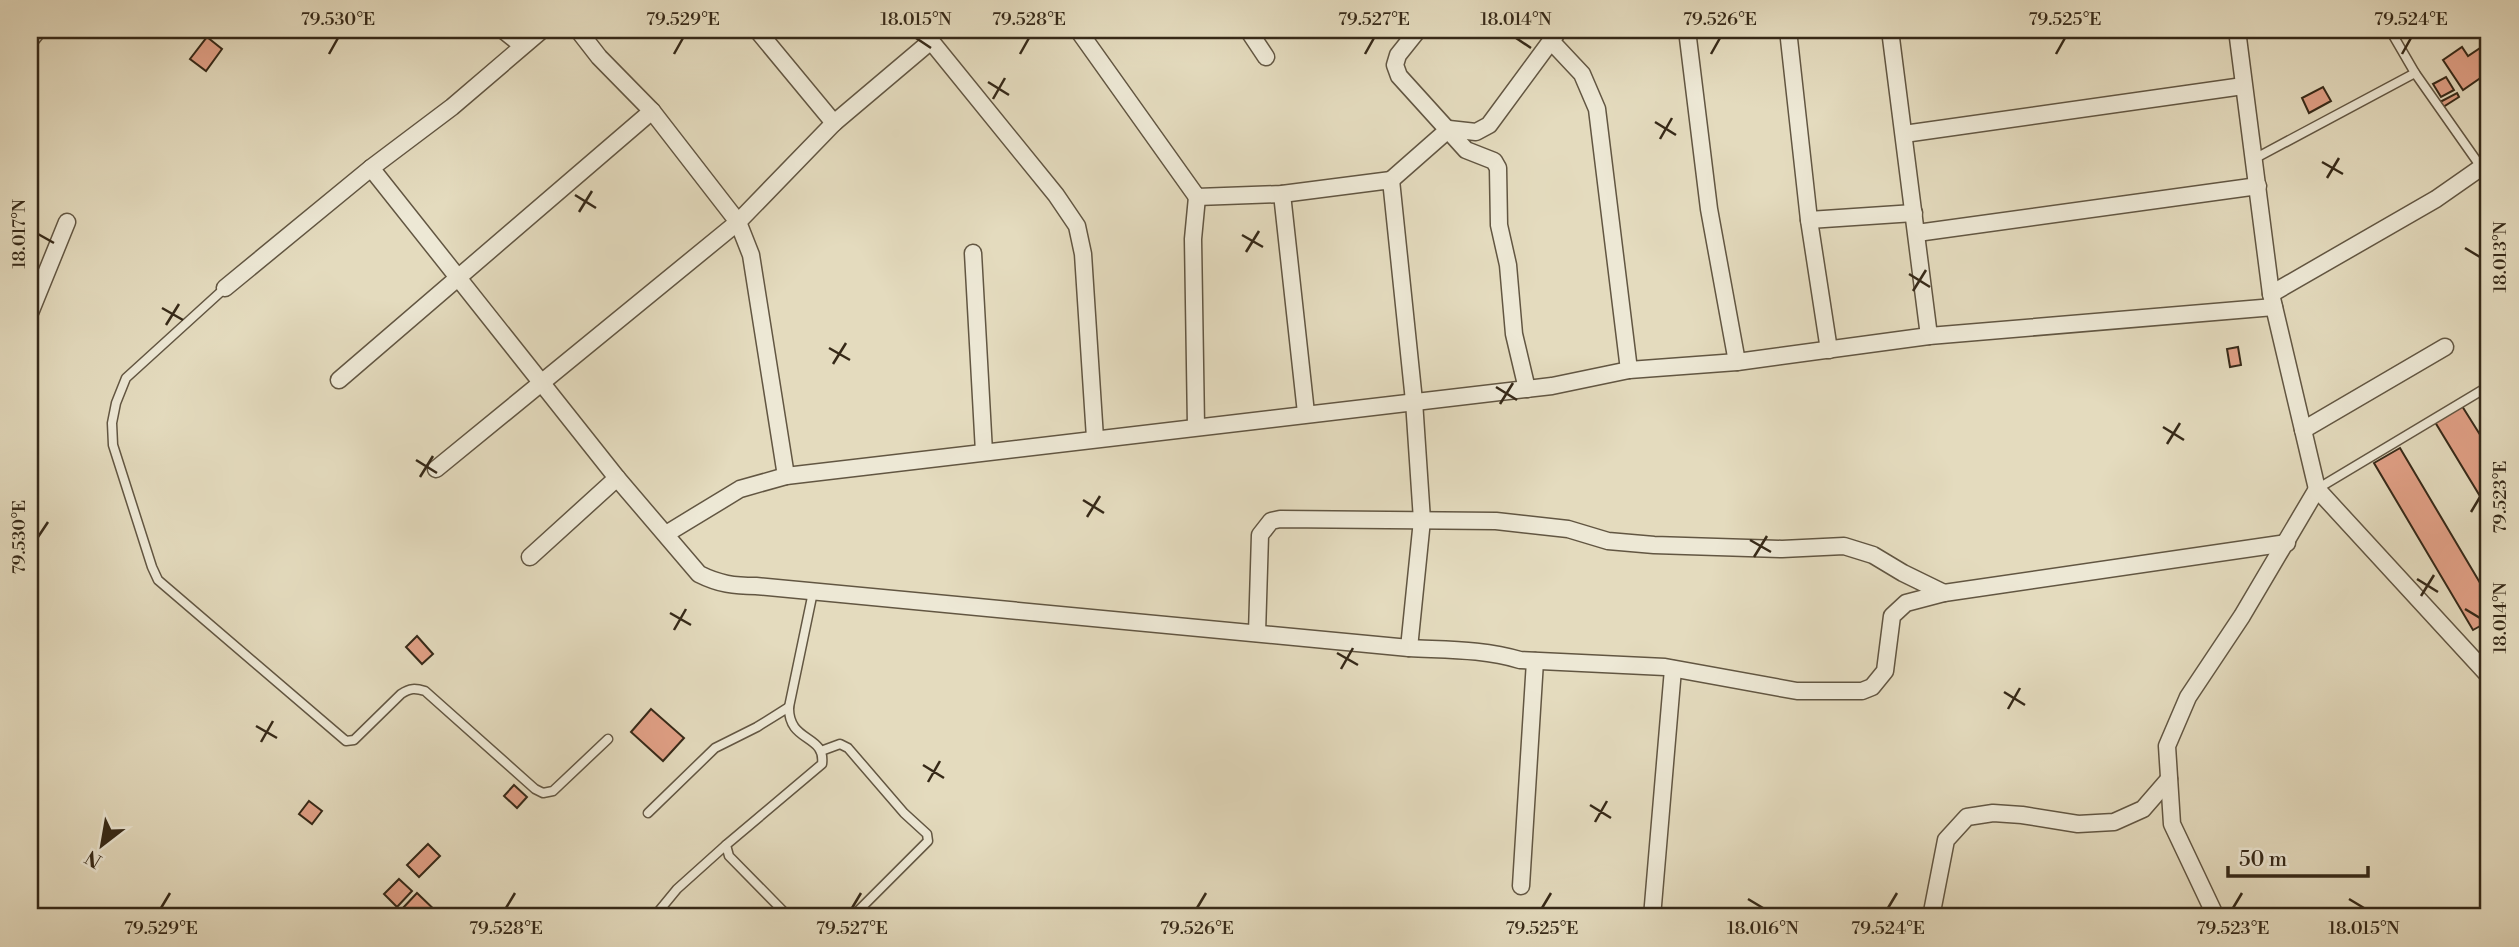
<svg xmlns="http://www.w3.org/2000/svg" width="2519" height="947" font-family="'Libre Bodoni',serif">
	<rect width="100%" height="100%" fill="#e4dbbe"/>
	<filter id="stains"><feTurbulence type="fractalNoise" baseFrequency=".00286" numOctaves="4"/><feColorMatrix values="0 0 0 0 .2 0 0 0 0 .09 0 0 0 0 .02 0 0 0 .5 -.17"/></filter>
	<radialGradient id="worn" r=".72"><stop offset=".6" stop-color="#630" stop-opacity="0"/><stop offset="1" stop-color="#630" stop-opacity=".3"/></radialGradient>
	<g fill="#e1a086" stroke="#362918" stroke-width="2">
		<polygon points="207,37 222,49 206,71 190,59"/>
		<polygon points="2489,42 2489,72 2463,90 2443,60 2462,47 2468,56"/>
		<polygon points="2446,77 2454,90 2441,97 2433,84"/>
		<polygon points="2323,87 2331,101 2309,113 2302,98"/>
		<polygon points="2457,93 2459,97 2443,107 2440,102"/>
		<polygon points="2238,347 2241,365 2230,367 2227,349"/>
		<polygon points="2462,406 2489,449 2489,511 2435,422"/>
		<polygon points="2400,448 2489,598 2489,621 2473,630 2374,463"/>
		<polygon points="417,636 433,654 422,664 406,647"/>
		<polygon points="651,709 684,738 663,761 631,732"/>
		<polygon points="514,785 527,797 517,808 504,796"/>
		<polygon points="309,801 322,811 312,824 299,814"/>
		<polygon points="428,844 440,856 419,877 407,865"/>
		<polygon points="399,879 412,891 397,907 384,894"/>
		<polygon points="417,893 442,917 411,917 402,909"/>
	</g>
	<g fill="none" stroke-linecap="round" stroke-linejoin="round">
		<g stroke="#625642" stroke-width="11">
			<g id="lane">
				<polyline points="2390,30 2415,73 2481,167"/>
				<polyline points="2254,159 2415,73"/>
				<path d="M225,288L126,378L116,403L112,423L113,445L152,567L158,580L346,741L354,740L401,694C410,688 415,688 425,691L535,789L543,793L553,791L608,739"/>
				<polyline points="2317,489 2489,386"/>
				<polyline points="821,751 840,744 848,748 904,813 927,834 928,841 852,917"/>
				<polyline points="648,813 715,748 757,727 789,707"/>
				<polyline points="654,917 677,889 726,845"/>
				<path d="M789,917L729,856L726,845L822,764C826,734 788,743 789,707L813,592"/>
			</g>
		</g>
		<g stroke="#625642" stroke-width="19">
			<g id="street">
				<polyline points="503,30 522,45"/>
				<polyline points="578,30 599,57 652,111 738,222 751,255 786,476"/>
				<polyline points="757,30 834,123"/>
				<polyline points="922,30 1056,195 1077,226 1083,254 1095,438"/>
				<polyline points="1078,30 1197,197 1282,194 1391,180 1414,401 1422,520 1409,648"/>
				<polyline points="1248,30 1266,57"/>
				<polyline points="1418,30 1398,55 1395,65 1399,76 1466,150 1494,161 1498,168 1499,225 1508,265 1514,334 1527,389"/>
				<polyline points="1687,30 1709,209 1737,362"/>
				<polyline points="1788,30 1809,220 1829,350"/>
				<polyline points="1890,30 1929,336"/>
				<polyline points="2237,30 2271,294 2317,489 2489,676"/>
				<polyline points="30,40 38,30"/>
				<polyline points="1551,41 1582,74 1597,109 1629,370"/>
				<polyline points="1904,134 2243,86"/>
				<path d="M371,168L617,478L699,574C719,584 734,586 756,586L1409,648C1447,650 1484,649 1520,660L1665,667L1797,691H1862L1872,687L1885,671L1892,616L1906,603L1944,593L2287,543"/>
				<polyline points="1391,180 1449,129 1476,132 1489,125 1559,30"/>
				<polyline points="1282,194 1306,413"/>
				<polyline points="1809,220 1914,213"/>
				<polyline points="1917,233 2258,186"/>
				<polyline points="973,253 984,452"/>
				<polyline points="225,288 371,168 452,107 542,30"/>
				<polyline points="2271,294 2436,199 2489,162"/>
				<polyline points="30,313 67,222"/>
				<polyline points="339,380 652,111"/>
				<polyline points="1196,426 1193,239 1197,197"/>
				<polyline points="2303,430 2445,347"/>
				<polyline points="436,469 738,222 834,123 931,41"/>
				<polyline points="666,534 740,489 786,476 1552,386 1629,370 1737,362 1929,336 2274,307"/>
				<polyline points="530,557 617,478"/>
				<polyline points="1257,633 1260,535 1271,521 1280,519 1496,521 1568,529 1608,541 1654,545 1782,549 1844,546 1873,555 1903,573 1944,593"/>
				<polyline points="1521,886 1535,661"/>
				<polyline points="1652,917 1673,669"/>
				<polyline points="1931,917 1946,840 1967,817 1993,813 2022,815 2078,824 2114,822 2143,809 2169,779"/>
				<polyline points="2216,917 2172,824 2167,746 2188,697 2242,616 2317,489"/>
			</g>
		</g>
		<use href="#lane" stroke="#ede8d5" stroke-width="8"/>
		<use href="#street" stroke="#ede8d5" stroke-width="16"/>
	</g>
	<path fill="none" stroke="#362918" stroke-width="2.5" d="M916,38L931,48M1516,38L1531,48M329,54L338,38M674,54L683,38M1020,54L1029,38M1365,54L1374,38M1711,54L1720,38M2056,54L2065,38M2402,54L2411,38M988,82L1009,95M993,99L1005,78M1655,122L1676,135M1660,139L1672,118M2322,162L2343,174M2327,178L2339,158M575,195L596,208M579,212L592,191M38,234L54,243M1242,235L1263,247M2465,248L2480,257M1246,252L1259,231M1909,274L1930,287M1913,291L1926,270M162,308L183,320M166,325L179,304M829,348L850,360M833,364L846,343M1496,387L1517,400M1500,404L1513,383M2163,427L2184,440M2167,444L2180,423M416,460L437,473M420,477L433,456M1083,500L1104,513M2471,512L2480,497M1087,517L1100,496M38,537L48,522M1750,540L1771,552M1754,557L1767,536M2417,579L2438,592M2421,596L2434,575M2465,609L2480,618M670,613L691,625M674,630L686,609M1337,653L1358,665M1341,669L1353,648M2004,692L2025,705M2008,709L2020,688M256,726L277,738M261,742L273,721M923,765L944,778M928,782L940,761M1590,805L1611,818M1595,822L1607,801M1748,899L1763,908M2349,899L2364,908M161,908L170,893M506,908L515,893M852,908L861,893M1197,908L1206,893M1542,908L1551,893M1888,908L1897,893M2233,908L2242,893"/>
	<rect width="2519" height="947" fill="none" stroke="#e4dbbe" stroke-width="77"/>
	<g transform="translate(102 845) rotate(211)" stroke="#ede8d5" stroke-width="5" paint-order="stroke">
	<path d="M0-5L12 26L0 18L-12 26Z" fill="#362918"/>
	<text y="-10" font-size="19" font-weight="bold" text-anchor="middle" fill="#362918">N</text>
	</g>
	<path d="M2228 866v10h140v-10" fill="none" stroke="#362918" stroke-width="3.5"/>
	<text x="2239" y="866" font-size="21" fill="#362918" stroke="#ede8d5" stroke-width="5" paint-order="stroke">50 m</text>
	<rect x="38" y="38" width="2442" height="870" fill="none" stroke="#362918" stroke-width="2.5"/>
	<g font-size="18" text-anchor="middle" fill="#362918">
		<text x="338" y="25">79.530°E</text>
		<text x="683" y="25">79.529°E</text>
		<text x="916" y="25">18.015°N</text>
		<text x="1029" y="25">79.528°E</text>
		<text x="1374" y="25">79.527°E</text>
		<text x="1516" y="25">18.014°N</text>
		<text x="1720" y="25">79.526°E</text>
		<text x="2065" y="25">79.525°E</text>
		<text x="2411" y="25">79.524°E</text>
		<text transform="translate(19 234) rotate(-90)" y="6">18.017°N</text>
		<text transform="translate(2500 257) rotate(-90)" y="6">18.013°N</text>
		<text transform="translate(2500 497) rotate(-90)" y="6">79.523°E</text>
		<text transform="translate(19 537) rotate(-90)" y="6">79.530°E</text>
		<text transform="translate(2500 618) rotate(-90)" y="6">18.014°N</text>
		<text x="161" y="934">79.529°E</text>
		<text x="506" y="934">79.528°E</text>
		<text x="852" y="934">79.527°E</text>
		<text x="1197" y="934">79.526°E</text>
		<text x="1542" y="934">79.525°E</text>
		<text x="1763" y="934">18.016°N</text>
		<text x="1888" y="934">79.524°E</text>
		<text x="2233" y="934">79.523°E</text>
		<text x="2364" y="934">18.015°N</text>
	</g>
	<rect width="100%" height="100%" filter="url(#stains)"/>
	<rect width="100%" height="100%" fill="url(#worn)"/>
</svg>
